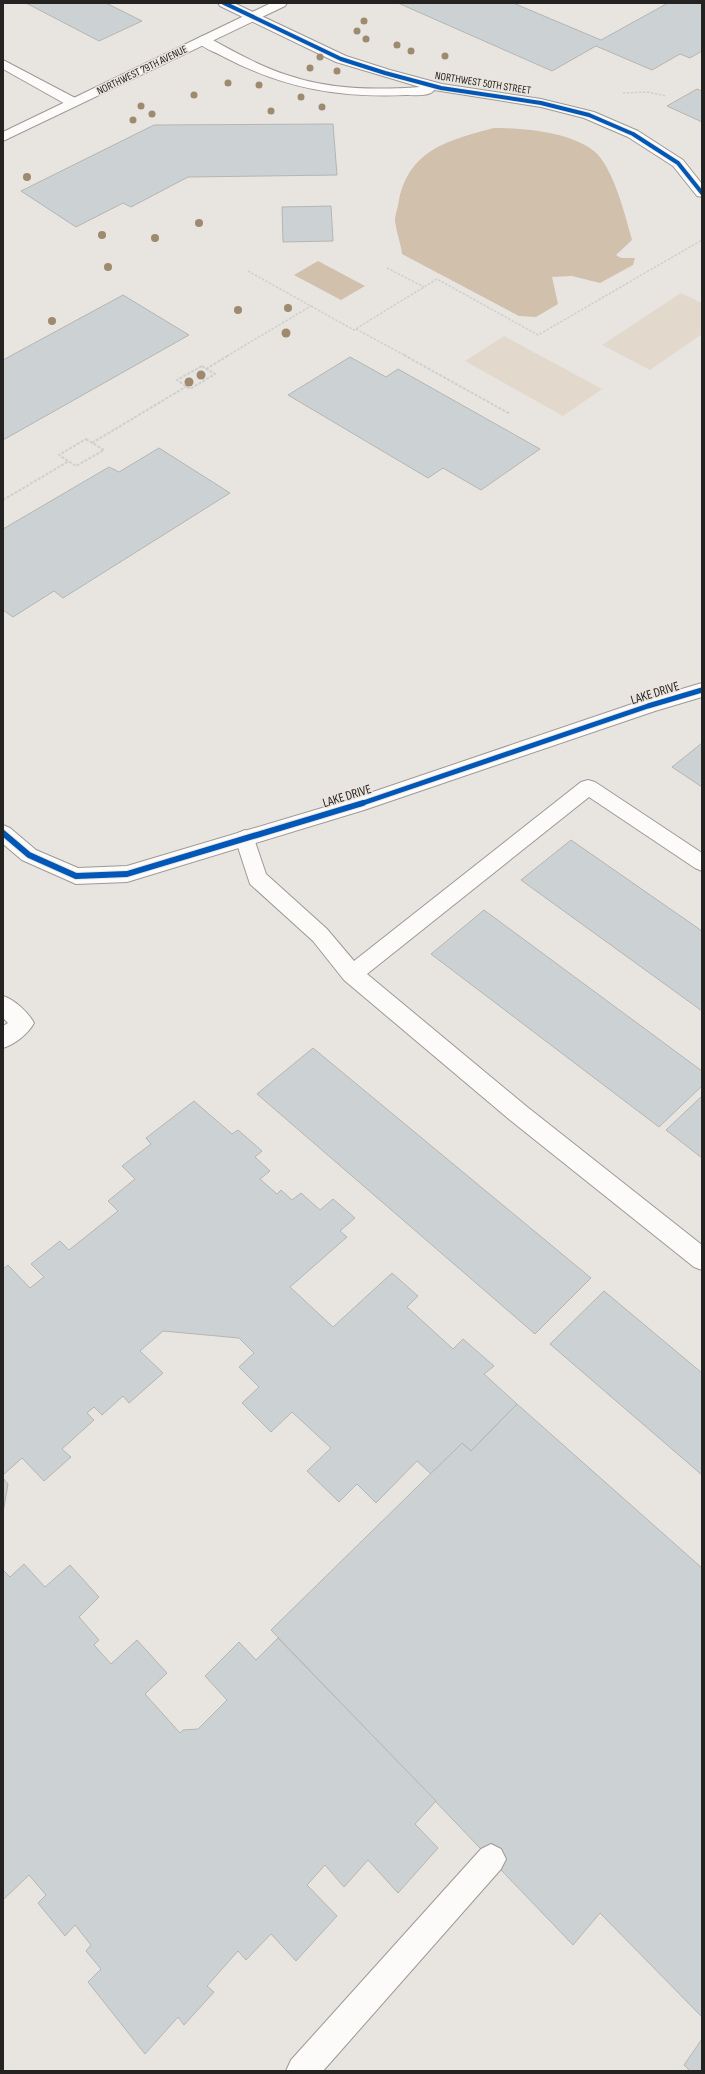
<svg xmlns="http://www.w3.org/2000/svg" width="705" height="2074" font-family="'Sofia Sans Condensed',sans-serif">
	<rect width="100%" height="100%" fill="#e8e5e1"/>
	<g fill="#e2d8cc">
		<polygon points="681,293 702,303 702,334 650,370 602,345"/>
		<polygon points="504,336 602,389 563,416 465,361"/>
	</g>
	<g fill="#d0c0ac">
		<path d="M494,128C524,128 570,132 594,151C613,166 626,218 632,240L616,255L621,258H635L633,265L600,283L572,276L552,277L558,304L536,317L519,316L402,254C401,243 395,229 395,218C396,213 398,206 399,200C410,149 449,140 494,128Z"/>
		<polygon points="318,261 365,286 341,300 294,275"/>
	</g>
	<g fill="#ccd2d3" stroke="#b5b5b3">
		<polygon points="26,3 106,3 142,21 99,41"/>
		<polygon points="398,3 513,3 601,40 668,3 702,3 702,51 690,58 680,54 652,70 596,46 552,71"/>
		<polygon points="697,89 702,91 702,122 667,106"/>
		<polygon points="333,124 337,175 188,177 131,207 123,203 76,227 21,191 154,125"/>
		<polygon points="331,206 333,241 283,242 282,207"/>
		<polygon points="123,295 189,335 3,440 3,360"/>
		<polygon points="350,357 386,377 398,369 540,449 481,490 443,468 428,478 288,395"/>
		<polygon points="159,448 230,493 63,598 54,591 13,617 3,610 3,529 109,467 119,472"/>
		<polygon points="702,743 702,787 672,767"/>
		<polygon points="571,840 702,931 702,1011 521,880"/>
		<polygon points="484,910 702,1071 702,1086 659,1127 431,954"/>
		<polygon points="313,1048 591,1278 535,1334 257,1094"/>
		<polygon points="702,1096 702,1158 666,1130"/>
		<polygon points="194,1101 232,1134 238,1130 262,1151 255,1157 270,1171 260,1179 277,1194 281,1190 292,1200 301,1193 320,1210 333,1199 355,1218 340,1231 347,1237 290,1287 333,1327 392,1273 418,1296 407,1307 453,1349 463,1339 494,1366 484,1374 517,1404 471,1451 462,1443 431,1474 417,1461 376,1503 357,1484 339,1502 307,1471 331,1448 292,1412 271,1432 242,1403 259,1387 239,1367 254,1353 239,1338 163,1331 140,1351 163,1373 129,1403 123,1396 102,1415 94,1407 87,1413 94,1420 62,1449 71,1457 44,1481 22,1458 3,1475 3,1269 8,1265 30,1288 44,1277 31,1264 60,1241 69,1250 118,1211 108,1201 135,1179 122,1166 151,1144 146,1138"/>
		<polygon points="604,1291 702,1373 702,1475 550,1344"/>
		<polygon points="517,1404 702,1568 702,2017 600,1913 573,1945 271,1630 462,1443 471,1451"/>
		<polygon points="3,1478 8,1484 3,1513"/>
		<polygon points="24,1564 45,1587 70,1565 99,1597 79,1617 99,1640 94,1645 111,1664 137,1640 167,1673 145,1694 180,1733 183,1730 198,1729 227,1700 205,1676 239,1642 256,1660 278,1638 436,1801 415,1824 438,1848 398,1893 368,1860 344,1887 325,1865 307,1885 337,1916 296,1961 271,1934 246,1960 238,1951 207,1986 214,1992 184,2025 178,2017 145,2054 88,1982 101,1969 86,1951 91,1945 75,1925 65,1936 38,1903 46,1895 29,1875 3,1900 3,1570 10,1577"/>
		<polygon points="702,2039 702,2071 690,2071 684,2065"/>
	</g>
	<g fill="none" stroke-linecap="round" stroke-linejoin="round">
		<g stroke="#9c9996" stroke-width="2">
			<g id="lane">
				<polygon points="3,60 79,100 81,103 74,107 69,106 3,69"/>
				<polygon points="588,780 595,782 702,853 702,871 695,868 589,797 367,974 526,1106 702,1245 702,1270 694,1267 510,1120 344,980 313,941 250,884 235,838 238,833 245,830 252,833 266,874 327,929 354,961 581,782"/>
				<path d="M3,996C15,1000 28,1012 34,1023C28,1034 15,1044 3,1048V1026L8,1023L3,1018Z"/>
				<polygon points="491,1844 501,1849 506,1859 501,1869 323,2071 286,2071 291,2060 481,1849"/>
			</g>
		</g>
		<g stroke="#9c9996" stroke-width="2">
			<g id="street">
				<path d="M218,3H234L346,56L390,70L442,84L541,99L594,112L638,131L683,160L702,184V197L697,196L673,166L628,137L584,118L541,107L434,90C430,97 413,95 406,95C338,98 284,88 224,57C216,52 201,48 196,40L202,36L207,37C233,51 259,66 287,75C330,90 376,90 420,87L336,62L220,6Z"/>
				<polygon points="702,683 702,697 655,711 364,810 127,882 76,884 22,860 3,844 3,825 10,828 36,850 78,868 127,866 352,799 641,701"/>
			</g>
		</g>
		<g stroke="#9c9996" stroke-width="2">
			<polygon id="secondary" points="271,3 287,3 285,6 3,141 3,132"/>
		</g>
		<g stroke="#cfcfcd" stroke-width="1.5" stroke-dasharray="2.5 1.5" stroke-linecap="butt">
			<polyline points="623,93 647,92 666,96"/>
			<polyline points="387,268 424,287"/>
			<polyline points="248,271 354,330 437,279 538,335 702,240"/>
			<polyline points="356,329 406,356"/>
			<polyline points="227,356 311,306"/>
		</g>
		<g stroke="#cfcfcd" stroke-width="2" stroke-dasharray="3 1.5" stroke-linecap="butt">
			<polyline points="404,355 510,414"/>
			<polygon points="202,366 215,374 190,389 177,380"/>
			<polyline points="206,369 229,355"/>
			<polygon points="86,439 104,450 76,466 59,455"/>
			<polyline points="92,443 187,386"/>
			<polyline points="3,500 69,461"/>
		</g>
		<use href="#lane" fill="#fcfbfa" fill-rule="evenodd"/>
		<use href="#street" fill="#fcfbfa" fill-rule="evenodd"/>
		<use href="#secondary" fill="#fcfbfa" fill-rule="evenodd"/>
		<g stroke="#ebe5de" stroke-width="5.5">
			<polyline id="cycleway-far2" points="224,3 341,59 385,73 441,88 541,103 589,115 633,134 678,163 702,193"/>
		</g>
		<g stroke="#ebe5de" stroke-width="7">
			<polyline id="cycleway-far1" points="360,804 648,706 702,690"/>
		</g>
		<g stroke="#ebe5de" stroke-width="8">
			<polyline id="cycleway" points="3,833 29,855 76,876 127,874 363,803"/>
		</g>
		<use href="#cycleway-far2" stroke="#0057b8" stroke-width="4"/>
		<use href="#cycleway-far1" stroke="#0057b8" stroke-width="5"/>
		<use href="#cycleway" stroke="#0057b8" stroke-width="6"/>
	</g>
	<g fill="#9d8a6f">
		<circle cx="364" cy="21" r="3.5"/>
		<circle cx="357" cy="31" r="3.5"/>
		<circle cx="366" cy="39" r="3.5"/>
		<circle cx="397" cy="45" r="3.5"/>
		<circle cx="411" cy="51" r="3.5"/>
		<circle cx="445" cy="56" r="3.5"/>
		<circle cx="320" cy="57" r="3.5"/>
		<circle cx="310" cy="68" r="3.5"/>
		<circle cx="337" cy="71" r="3.5"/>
		<circle cx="228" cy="83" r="3.5"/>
		<circle cx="259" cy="85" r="3.5"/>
		<circle cx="194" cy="95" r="3.5"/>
		<circle cx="301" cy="97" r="3.5"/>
		<circle cx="141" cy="106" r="3.5"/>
		<circle cx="322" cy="107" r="3.5"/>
		<circle cx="271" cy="111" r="3.5"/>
		<circle cx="152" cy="114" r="3.5"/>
		<circle cx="133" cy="120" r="3.5"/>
		<circle cx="27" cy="177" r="4"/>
		<circle cx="199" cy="223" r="4"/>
		<circle cx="102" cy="235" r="4"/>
		<circle cx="155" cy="238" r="4"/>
		<circle cx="108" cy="267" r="4"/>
		<circle cx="288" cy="308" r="4"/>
		<circle cx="238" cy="310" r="4"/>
		<circle cx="52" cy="321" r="4"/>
		<circle cx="286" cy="333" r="4.5"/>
		<circle cx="201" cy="375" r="4.5"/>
		<circle cx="189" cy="382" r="4.5"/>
	</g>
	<g text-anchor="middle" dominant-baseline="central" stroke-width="3" stroke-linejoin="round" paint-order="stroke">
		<g font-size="11" fill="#252321" stroke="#ebe5de">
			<text transform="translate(142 70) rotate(-26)">NORTHWEST 79TH AVENUE</text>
			<text transform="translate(483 83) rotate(9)">NORTHWEST 50TH STREET</text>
		</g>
		<g font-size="13" fill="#252321" stroke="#ebe5de">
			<text transform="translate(655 693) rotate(-17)">LAKE DRIVE</text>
			<text transform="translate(347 796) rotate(-17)">LAKE DRIVE</text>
		</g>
	</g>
	<rect width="705" height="2074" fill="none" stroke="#252321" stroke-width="8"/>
</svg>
